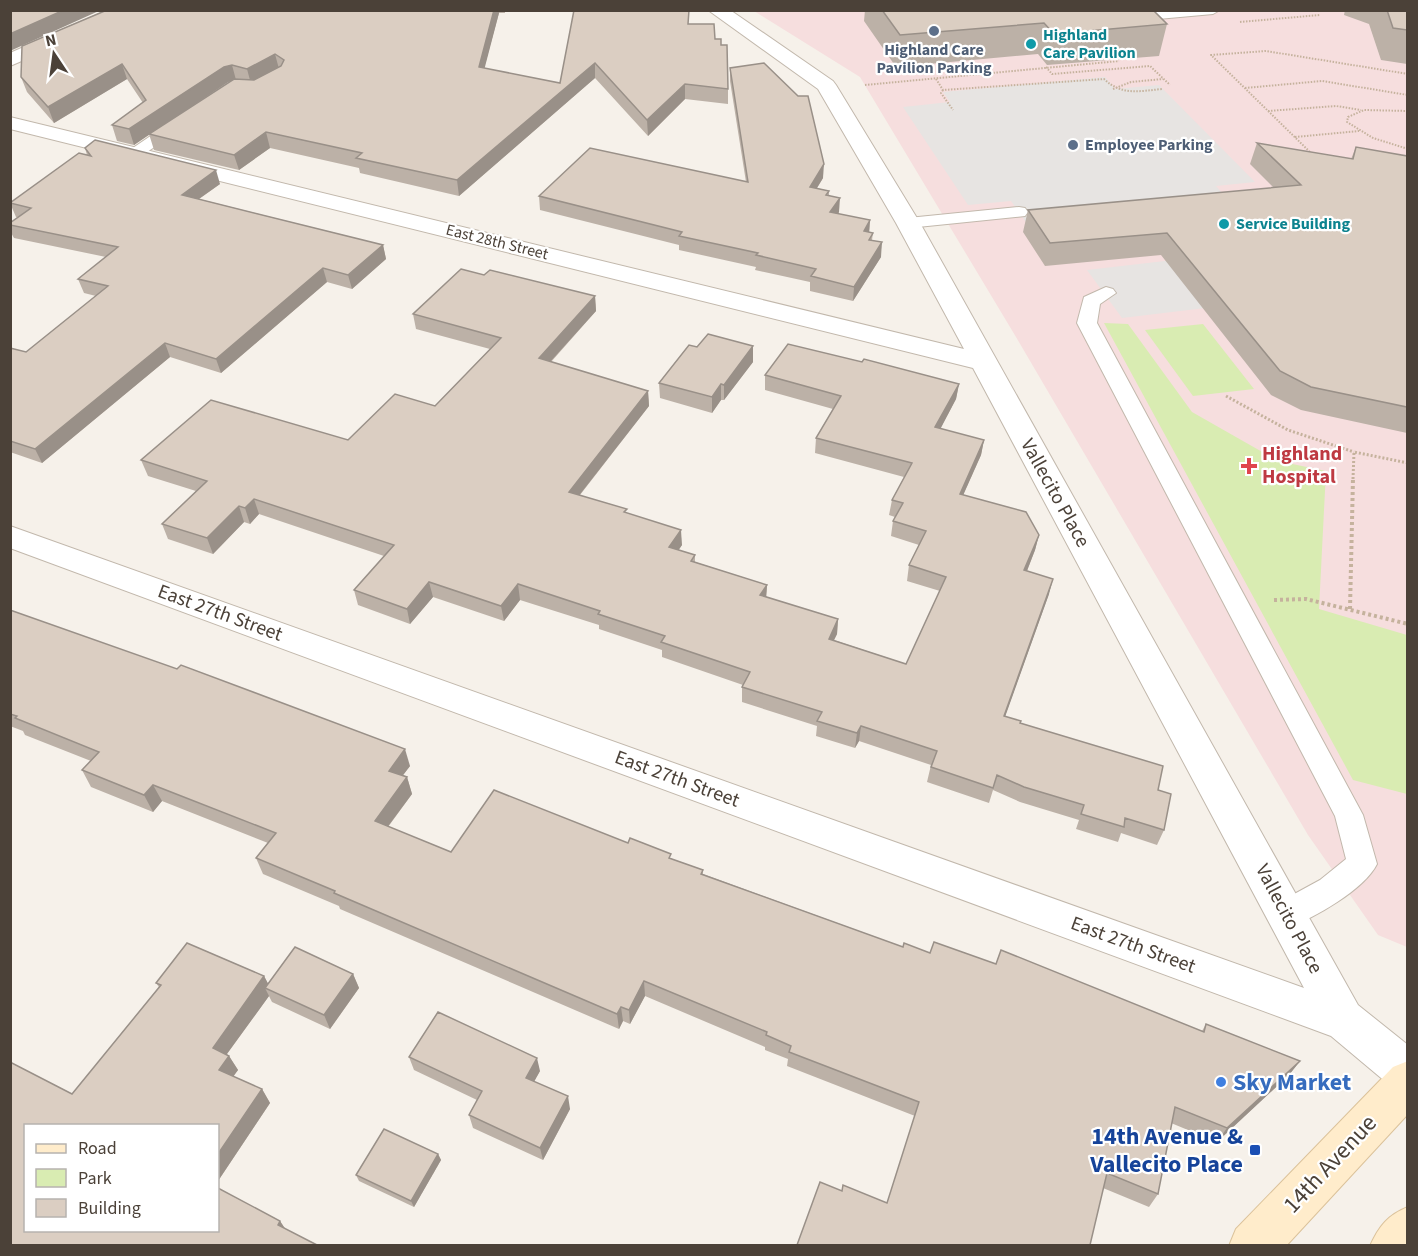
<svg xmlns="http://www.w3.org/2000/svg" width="1418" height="1256" font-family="'Source Sans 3',sans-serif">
	<rect width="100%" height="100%" fill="#f6f1ea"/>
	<polygon fill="#f6dede" points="754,11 1407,11 1407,947 1378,935 1308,835 1016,337 860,77"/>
	<g fill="#d9ecb2">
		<polygon points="1104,323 1128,324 1192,412 1278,461 1326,471 1319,609 1407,635 1407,794 1353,780"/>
		<polygon points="1203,324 1254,389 1193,396 1145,330"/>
	</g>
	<g fill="#e7e4e2">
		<polygon points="1105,77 1115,89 1159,85 1255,182 1216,186 1237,210 1033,232 1011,201 968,205 903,107 950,102 943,92"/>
		<polygon points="1312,244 1356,290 1122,318 1087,270"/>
	</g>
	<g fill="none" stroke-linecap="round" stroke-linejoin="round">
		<g stroke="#c2b8ac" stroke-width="2">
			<g id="service">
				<polygon points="1146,10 1220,10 1213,14 1158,19 1153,18"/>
				<polygon points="180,118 188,123 186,126 141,156 129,156 127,152 174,120"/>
				<polygon points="1019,207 1025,208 1028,212 1025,216 908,228 902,227 899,223 902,219 908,218"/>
				<path d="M1106,287L1113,289L1116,293L1100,304L1097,323L1363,815L1377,864C1364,890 1314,918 1287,928L1276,924L1272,914L1276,904L1320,880L1346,859L1335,816L1077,323L1084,297Z"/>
			</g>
		</g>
		<g stroke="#c2b8ac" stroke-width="2">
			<g id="minor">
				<polygon points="108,10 134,10 131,14 10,66 10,53"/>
				<polygon points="708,10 730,10 833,81 836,85 920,223 1358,1005 1408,1045 1408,1094 1393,1088 1331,1036 10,548 10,526 1304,988 973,368 10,129 10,117 964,349 896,223 818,89"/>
			</g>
		</g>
		<g stroke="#dbc29a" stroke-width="2">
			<g id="secondary">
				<polygon points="1408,1061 1408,1114 1286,1246 1229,1246 1236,1229 1393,1067"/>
				<path d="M1408,1207V1246H1370C1379,1226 1388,1215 1408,1207Z"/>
			</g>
		</g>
		<g stroke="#c5b29d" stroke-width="2" stroke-dasharray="1.5 1.5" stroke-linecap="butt">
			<polyline points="1240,22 1320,15"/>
			<polyline points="1046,67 1052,74 1150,66 1170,85"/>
			<path d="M936,79L943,90L1104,79C1122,96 1140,91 1162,89"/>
			<polyline points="865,85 1119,61"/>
			<polyline points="1245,88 1322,81 1408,95"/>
			<polyline points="1113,89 1131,82 1163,79"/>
			<polyline points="943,90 941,93 953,110"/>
			<polyline points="1268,111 1336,106 1361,110"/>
			<polyline points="1408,111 1364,110 1348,117 1347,122 1373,138 1408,149"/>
			<polyline points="1295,137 1359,131"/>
			<polyline points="1312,154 1211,55 1266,51 1408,74"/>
		</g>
		<g stroke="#c5b29d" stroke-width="3" stroke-dasharray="2 2" stroke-linecap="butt">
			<polyline points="1226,396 1288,430 1354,452"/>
			<polyline points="1353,479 1354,452 1408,463"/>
		</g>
		<g stroke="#c5b29d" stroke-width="4" stroke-dasharray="3 3" stroke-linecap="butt">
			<polyline points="1274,600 1306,599 1408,624"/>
			<polyline points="1350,609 1353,478"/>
		</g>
		<use href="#service" fill="#fff" fill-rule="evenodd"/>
		<use href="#minor" fill="#fff" fill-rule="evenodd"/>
		<use href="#secondary" fill="#ffeccb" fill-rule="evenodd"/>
	</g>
	<g fill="#bcb1a7" fill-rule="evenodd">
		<path d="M107,10H505V13H499L484,68L560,83L574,10L689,24L715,39L721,45L728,89V104L685,99L648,136L595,78L459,196L360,173L359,168L270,148L239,170L154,150L149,134L134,145L117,141L112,125L143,103L127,79L54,123L27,92L21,77ZM232,81L150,134L228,82Z"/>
		<polygon points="865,10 1153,10 1167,24 1159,56 1047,65 1038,54 896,67 864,21"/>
		<polygon points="1345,10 1407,10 1407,64 1381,60 1369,24 1344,15"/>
		<polygon points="730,68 823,178 817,188 829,191 829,196 839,212 838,214 870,220 869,232 873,233 872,240 881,257 853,301 810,291 810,282 755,270 756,267 679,250 679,245 540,210 539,196 746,182 730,81"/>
		<polygon points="1257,143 1351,159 1356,147 1407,156 1407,433 1301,410 1271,395 1161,255 1045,266 1023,232 1028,210 1274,188 1250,164"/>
		<polygon points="85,148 220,184 199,199 383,245 386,259 352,289 327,282 221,373 170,357 42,463 10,452 10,348 26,352 96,296 84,293 78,279 106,257 14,238 10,231 10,223 18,218 16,217 10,203 87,155"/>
		<polygon points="484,275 595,296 596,311 551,362 648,391 649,406 580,495 627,513 682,545 678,550 695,555 695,562 767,585 766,597 838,619 837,634 834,640 906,664 940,591 907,581 909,565 919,545 891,536 893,521 895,517 889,515 892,500 904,477 815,453 816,438 833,409 765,390 765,375 862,362 959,384 956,399 940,429 984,440 981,455 963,495 1039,535 1035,550 1027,571 1049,594 1005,716 1158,790 1164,830 1157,845 1121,833 1118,842 1076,829 1079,820 1020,802 993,790 989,803 927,782 931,765 859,741 855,748 816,736 817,726 742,702 742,687 743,685 662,657 662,650 599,629 599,625 520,600 504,621 433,597 410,624 358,605 354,590 384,556 259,514 250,524 244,522 213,554 168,539 162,524 196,491 148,476 141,460 348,440 435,406 490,349 416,329 413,314"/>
		<polygon points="753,346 753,362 724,400 721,400 712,413 660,398 659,383 697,347"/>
		<polygon points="10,610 410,766 403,775 407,777 412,794 388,827 451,852 628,843 703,870 703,874 903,947 930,953 996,964 1202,1031 1206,1024 1300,1061 1289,1075 1217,1142 1171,1123 1158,1194 1149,1207 1103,1188 797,1245 842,1191 887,1203 915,1116 787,1066 788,1059 765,1050 765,1047 645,996 630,1024 623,1021 619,1029 340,909 339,906 263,874 256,858 268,843 162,801 153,812 91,787 82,770 91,761 25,735 23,731 10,726"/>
		<polygon points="187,943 264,976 268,984 295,947 353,974 359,988 330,1029 272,1002 269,996 227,1054 229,1056 238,1070 233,1076 262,1089 270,1103 218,1181 218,1125 26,1125 26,1230 218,1230 218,1188 280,1221 285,1229 317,1245 10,1245 10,1062 72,1094 159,987 156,983"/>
		<polygon points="409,1057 540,1071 534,1081 570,1109 543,1160 473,1128 469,1115 477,1100 414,1070"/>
		<polygon points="438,1154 441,1160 414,1207 359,1181 356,1175"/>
	</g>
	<g fill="#999088">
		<polygon points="64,10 101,10 10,51 10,34"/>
		<polygon points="494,10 499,10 499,13 481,82 479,67"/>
		<polygon points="275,54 279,69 251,84 247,69"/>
		<polygon points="595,63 595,78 459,196 457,180"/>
		<polygon points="122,64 127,79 54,123 48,107"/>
		<polygon points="232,65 236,80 228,82 134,145 129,129 224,67"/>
		<polygon points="685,84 685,99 648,136 647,120"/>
		<polygon points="266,132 270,148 239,170 234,155"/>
		<polygon points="824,164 823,178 809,201 810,187"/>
		<polygon points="216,170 220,184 186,208 182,195"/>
		<polygon points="840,198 839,212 829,226 830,212"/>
		<polygon points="870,220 869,234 864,231"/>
		<polygon points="882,242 881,257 853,301 854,287"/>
		<polygon points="383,245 386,259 352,289 348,275"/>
		<polygon points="323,268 327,282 221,373 216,359"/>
		<polygon points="595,296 596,311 540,373 539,358"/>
		<polygon points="165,343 170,357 42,463 35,449"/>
		<polygon points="753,346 753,362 724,400 724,385"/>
		<polygon points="721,384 721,400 712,413 712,397"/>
		<polygon points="959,384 956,399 933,443 935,427"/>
		<polygon points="648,391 649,406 570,507 569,492"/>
		<polygon points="984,440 981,455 957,509 960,494"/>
		<polygon points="254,499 259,514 250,524 245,508"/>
		<polygon points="239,506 244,522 213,554 207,538"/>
		<polygon points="681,530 682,545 670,563 669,547"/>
		<polygon points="1039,535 1035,550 1021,586 1024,570"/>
		<polygon points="1053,579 1049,594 1000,731 1004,716"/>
		<polygon points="429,582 433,597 410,624 407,609"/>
		<polygon points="518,584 520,600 504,621 501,606"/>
		<polygon points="767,585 766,600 760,595"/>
		<polygon points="838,619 837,634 827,654 829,639"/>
		<polygon points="861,726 859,741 855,748 857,733"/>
		<polygon points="405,749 410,766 394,787 389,771"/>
		<polygon points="407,777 412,794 380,837 375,821"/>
		<polygon points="153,785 162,801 153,812 144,795"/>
		<polygon points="353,974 359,988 330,1029 324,1015"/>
		<polygon points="264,976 272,991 265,988 269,996 221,1062 213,1048"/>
		<polygon points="644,981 645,996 630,1024 629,1010"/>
		<polygon points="621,1007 623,1021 619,1029 617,1014"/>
		<polygon points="229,1056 238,1070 228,1084 219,1070"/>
		<polygon points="537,1058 540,1071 529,1091 526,1078"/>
		<polygon points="1300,1061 1289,1075 1217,1142 1227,1128"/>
		<polygon points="262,1089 270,1103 218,1181 218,1154"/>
		<polygon points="568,1096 570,1109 543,1160 540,1148"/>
		<polygon points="438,1154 441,1160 414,1207 411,1201"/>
		<polygon points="280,1221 288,1233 278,1225"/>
	</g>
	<g fill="#dbcec2" stroke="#999088" stroke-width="1.5">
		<polygon points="10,10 64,10 10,34"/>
		<polygon points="107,10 494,10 479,67 560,83 574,10 689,10 688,24 714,24 715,39 721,39 721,45 727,45 728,89 685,84 647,120 595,63 457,180 356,158 362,153 266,132 234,155 149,134 234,79 254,80 281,66 284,60 275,54 247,69 232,65 224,67 129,129 112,125 146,100 122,64 48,107 21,77 22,46"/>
		<polygon points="882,10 1153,10 1167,24 1054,34 1044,23 900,35"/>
		<polygon points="1387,10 1407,10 1407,30 1393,28"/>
		<polygon points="764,63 798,96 808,96 824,164 810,187 829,191 826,195 840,198 830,212 870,220 864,231 873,233 869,240 882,242 854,287 811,276 816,269 756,255 758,253 679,236 682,232 539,196 590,148 748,182 730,68"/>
		<polygon points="95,140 216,170 182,195 383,245 348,275 323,268 216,359 165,343 35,449 10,441 10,348 26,352 108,286 78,279 118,247 10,225 10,223 31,208 10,203 79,153 91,156 85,148"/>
		<polygon points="1257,143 1353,159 1356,147 1407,156 1407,407 1311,387 1280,371 1167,233 1050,243 1028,210 1301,185"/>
		<polygon points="461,269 484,275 490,270 595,296 539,358 648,391 569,492 627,509 624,512 681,530 669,547 695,555 691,561 767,585 760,595 838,619 829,639 906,664 946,577 909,565 926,531 893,521 903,503 892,500 912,463 816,438 841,396 765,375 788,344 862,362 864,359 959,384 935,427 984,440 960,494 1026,512 1039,535 1024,570 1053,579 1004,716 1021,721 1020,723 1163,766 1158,790 1171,794 1164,830 1125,818 1124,827 1081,814 1084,805 1024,787 997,775 993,788 931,767 937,751 861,726 857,733 817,721 822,712 742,687 750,672 661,642 665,636 598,614 600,611 518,584 501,606 429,582 407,609 354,590 394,545 254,499 245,508 239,506 207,538 162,524 207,481 141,460 211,400 348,440 395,394 435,406 501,338 413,314"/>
		<polygon points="708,334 753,346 724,385 721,384 712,397 659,383 689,345 697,347"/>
		<polygon points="10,610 177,669 181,665 405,749 389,771 407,777 375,821 451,852 494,790 628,843 630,838 671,854 669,858 703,870 701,874 903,947 904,943 930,953 934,942 996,964 1001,950 1204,1032 1206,1024 1300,1061 1227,1128 1175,1107 1158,1194 1107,1173 1090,1245 797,1245 820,1182 842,1191 843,1185 887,1203 919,1102 789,1052 791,1046 766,1035 767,1032 644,981 629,1010 621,1007 617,1014 334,893 335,891 256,858 276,833 153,785 144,795 82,770 99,752 15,718 17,716 10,714"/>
		<polygon points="187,943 264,976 213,1048 229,1056 219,1070 262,1089 218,1154 218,1125 26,1125 26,1230 218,1230 218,1188 280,1221 278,1225 317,1245 10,1245 10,1062 72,1094 161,985 156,983"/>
		<polygon points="295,947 353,974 324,1015 265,988"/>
		<polygon points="438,1012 537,1058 526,1078 568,1096 540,1148 469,1115 482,1091 409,1057"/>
		<polygon points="384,1129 438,1154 411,1201 356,1175"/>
	</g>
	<g fill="#5c6f8a" stroke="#fff" stroke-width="2">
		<circle cx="934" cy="31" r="6"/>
		<circle cx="1073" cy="145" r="6"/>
	</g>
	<g fill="#0f9aa8" stroke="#fff" stroke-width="2">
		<circle cx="1031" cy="44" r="6"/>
		<circle cx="1224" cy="224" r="6"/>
	</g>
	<path fill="#e0444e" stroke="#fff" stroke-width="2" d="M1246 457h6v6h6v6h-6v6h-6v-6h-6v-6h6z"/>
	<circle fill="#3f7fe0" stroke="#fff" stroke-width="2" cx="1221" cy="1082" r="6"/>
	<rect fill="#1a4fb4" stroke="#fff" stroke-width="2" x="1249" y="1144" width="12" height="12" rx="3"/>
	<g text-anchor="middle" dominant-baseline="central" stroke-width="4.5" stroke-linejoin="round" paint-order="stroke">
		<g font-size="16" font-weight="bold" fill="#0d838f" stroke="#fff" text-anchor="start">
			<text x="1043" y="35">Highland<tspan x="1043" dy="18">Care Pavilion</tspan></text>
			<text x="1236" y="224">Service Building</text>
		</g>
		<g font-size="16" font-weight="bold" fill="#4e5e75" stroke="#fff">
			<text x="934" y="50">Highland Care<tspan x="934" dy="18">Pavilion Parking</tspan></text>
			<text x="1085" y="145" text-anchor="start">Employee Parking</text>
		</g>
		<g font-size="16" fill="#4b4138" stroke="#fff">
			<text transform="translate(497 242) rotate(14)">East 28th Street</text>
		</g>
		<g font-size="20" font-weight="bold" fill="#be3a42" stroke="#fff" text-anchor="start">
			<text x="1262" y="454">Highland<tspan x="1262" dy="23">Hospital</tspan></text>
		</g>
		<g font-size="20" fill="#4b4138" stroke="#fff">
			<text transform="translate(1055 493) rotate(61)">Vallecito Place</text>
			<text transform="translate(220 613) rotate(20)">East 27th Street</text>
			<text transform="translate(677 779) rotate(20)">East 27th Street</text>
			<text transform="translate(1289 919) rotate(62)">Vallecito Place</text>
			<text transform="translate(1133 945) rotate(20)">East 27th Street</text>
		</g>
		<g font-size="24" font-weight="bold" fill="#366cbe" stroke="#fff" text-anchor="start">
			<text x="1233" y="1082">Sky Market</text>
		</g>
		<g font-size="24" font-weight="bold" fill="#164399" stroke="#fff" text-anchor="end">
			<text x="1243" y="1136">14th Avenue &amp;<tspan x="1243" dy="28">Vallecito Place</tspan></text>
		</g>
		<g font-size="24" fill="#4b4138" stroke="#fff">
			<text transform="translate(1330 1164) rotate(-47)">14th Avenue</text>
		</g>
	</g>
	<rect width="1418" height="1256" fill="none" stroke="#4b4138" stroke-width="24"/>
	<rect x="24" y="1124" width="195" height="108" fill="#ffffff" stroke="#b7b3af" stroke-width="1.5"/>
	<rect x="36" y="1144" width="30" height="9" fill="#ffeccb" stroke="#b7b3af" stroke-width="1.5"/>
	<text x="78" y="1154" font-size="18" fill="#4b4138">Road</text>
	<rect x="36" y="1169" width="30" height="18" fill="#d9ecb2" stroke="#b7b3af" stroke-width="1.5"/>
	<text x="78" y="1184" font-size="18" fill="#4b4138">Park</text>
	<rect x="36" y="1199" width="30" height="18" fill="#dbcec2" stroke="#b7b3af" stroke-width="1.5"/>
	<text x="78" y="1214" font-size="18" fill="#4b4138">Building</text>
	<g transform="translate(54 54) rotate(347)" stroke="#ffffff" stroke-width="4.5" paint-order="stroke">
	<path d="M0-4.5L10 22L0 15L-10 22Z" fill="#4b4138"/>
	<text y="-9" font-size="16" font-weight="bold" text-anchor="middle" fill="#4b4138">N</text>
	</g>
</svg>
